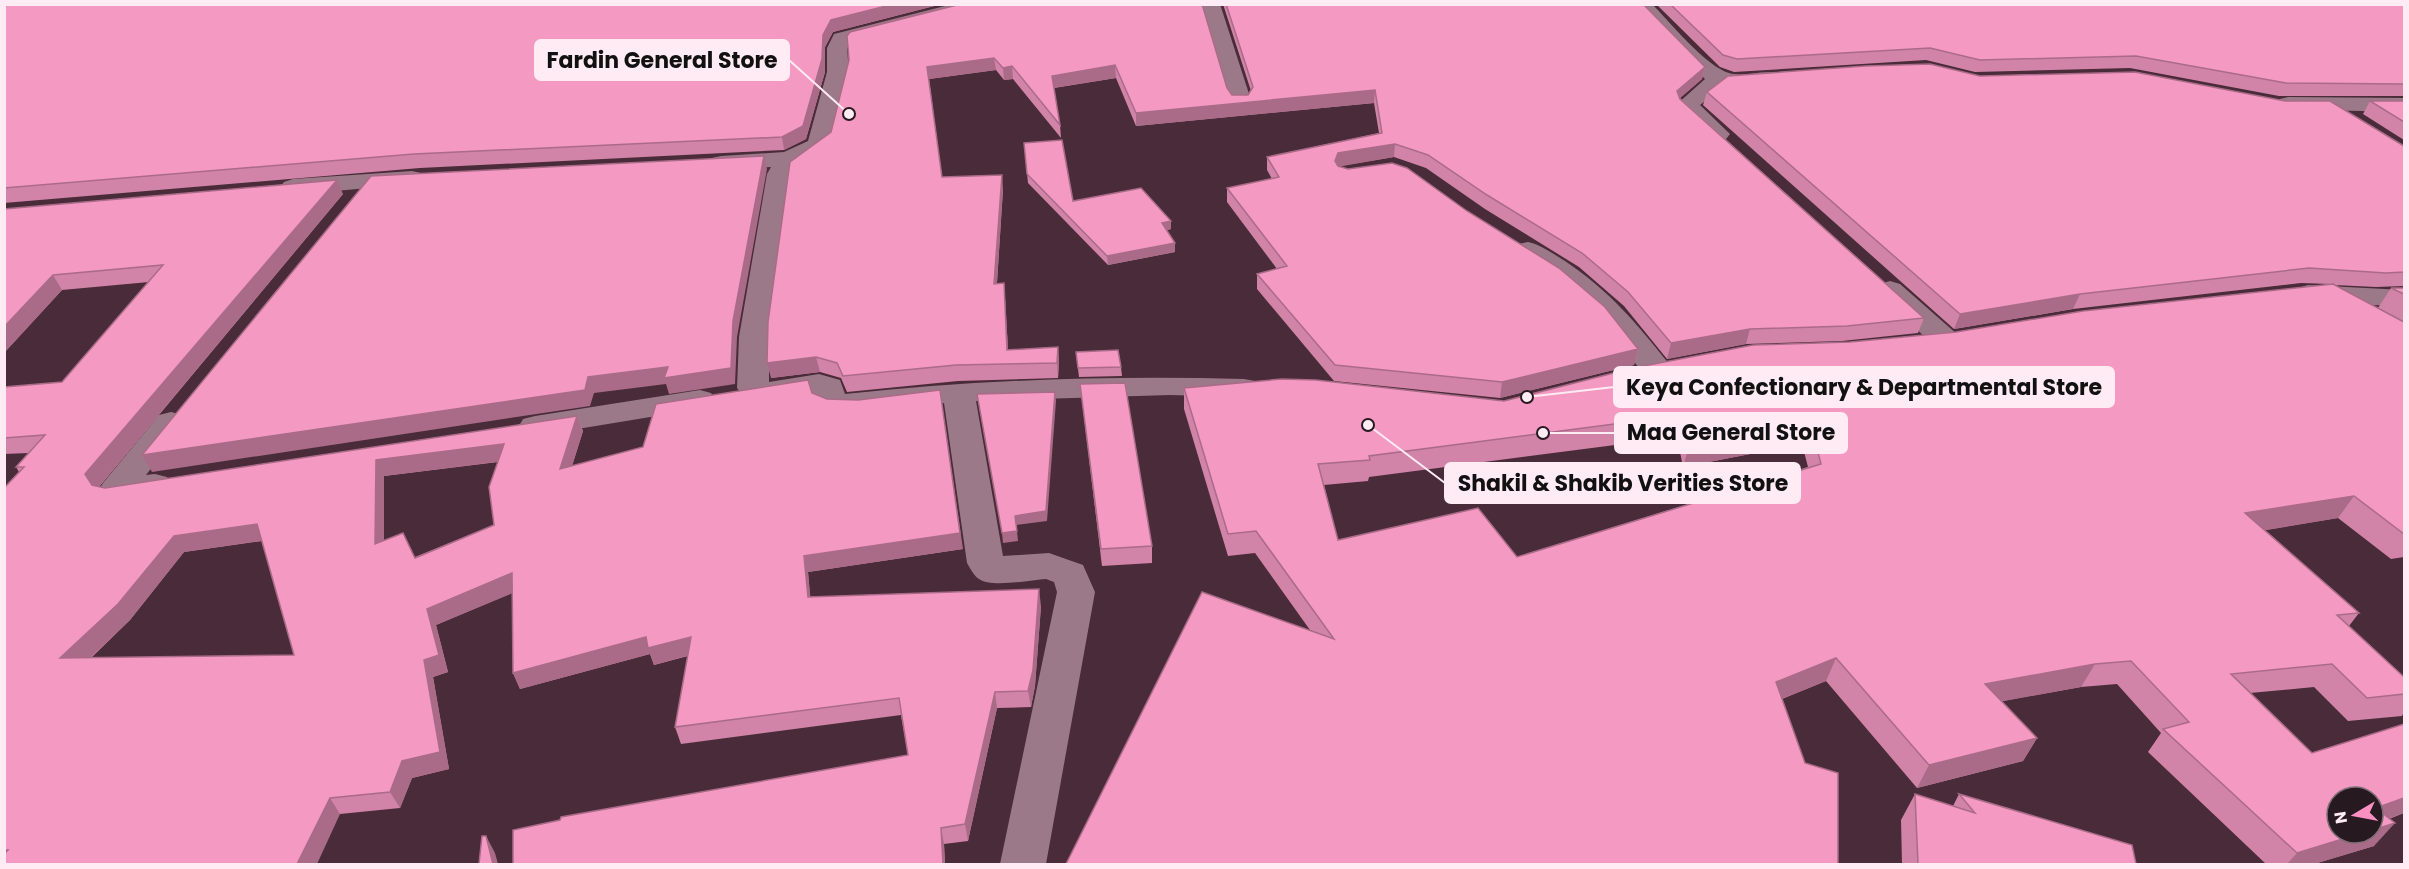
<svg xmlns="http://www.w3.org/2000/svg" width="2409" height="869" font-family="Poppins,sans-serif">
	<rect width="100%" height="100%" fill="#492b39"/>
	<g fill="none" stroke-linecap="round" stroke-linejoin="round">
		<g fill="#9c7988" fill-rule="evenodd">
			<path d="M953,4H987L985,8L850,42L847,48L849,72L831,145C821,159 801,159 791,174L769,337V382L819,374L840,380L845,394C977,380 1111,375 1244,379L1255,381L1260,388L1255,395L1244,397L1170,395L976,401L1003,556L1049,553L1083,565L1095,592L1046,864H1000L1057,592L1054,582L1046,579C1030,580 991,588 979,579C974,576 970,568 967,563L944,403C920,406 838,420 821,410C814,406 814,400 814,393C789,398 754,412 737,388L739,337L767,174L771,167L721,170L712,168L709,163L712,158L721,156L784,152L808,141L827,72V48L834,34Z"/>
			<polygon points="1201,4 1220,4 1251,100 1248,105 1232,105 1229,100"/>
			<path d="M1632,4H1652C1670,22 1710,72 1734,74C1748,76 1761,70 1776,73L1779,78L1776,83C1760,86 1740,89 1724,86L1700,105L1730,134L1726,139C1707,144 1686,120 1676,105L1705,79Z"/>
			<polygon points="2288,97 2404,98 2404,112 2280,109 2277,104 2280,99"/>
			<polygon points="412,171 421,173 424,178 421,183 293,195 284,192 280,187 284,182 293,179"/>
			<path d="M1528,242C1542,245 1553,254 1565,261C1610,291 1637,324 1670,365L1674,372L1670,379L1659,381L1648,379L1593,311L1562,285L1518,256L1514,250L1518,244Z"/>
			<polygon points="1890,281 1900,284 1958,335 1962,341 1958,347 1947,350 1936,347 1880,296 1876,290 1880,284"/>
			<polygon points="2308,285 2404,290 2404,307 2298,300 2294,294 2298,288"/>
			<polygon points="700,390 711,393 716,400 711,407 535,436 523,433 519,426 523,419 535,416"/>
			<polygon points="171,412 183,415 187,422 146,475 155,474 167,477 172,485 167,493 115,502 103,499 98,491 103,483 159,415"/>
		</g>
	</g>
	<g fill="#d184a7" fill-rule="evenodd">
		<polygon points="4,4 942,4 833,32 825,47 825,72 806,139 784,150 420,168 4,203"/>
		<polygon points="961,4 1227,88 1232,95 1248,95 1251,91 1223,4 1412,4 1705,67 1702,79 1680,98 1924,318 1918,333 1842,341 1746,344 1667,359 1624,306 1579,267 1485,209 1426,168 1394,157 1340,166 1638,349 1634,365 1500,398 1334,381 1257,289 1257,274 1277,269 1227,202 1227,188 1272,179 1267,170 1267,157 1379,133 1374,103 1136,126 1116,78 1054,88 1060,125 1061,138 1013,79 1004,80 996,70 929,79 942,177 1003,189 997,283 1004,283 1008,350 1058,347 1059,362 1058,378 958,381 847,392 841,378 820,372 771,378 831,132"/>
		<polygon points="1656,4 2404,4 2404,96 2279,96 2130,68 1975,72 1926,60 1734,72 1720,67"/>
		<path d="M1980,76L2404,146V286L2376,287L2334,285L2378,308L2391,288H2404V557L2391,559L2338,518L2265,530L2359,613L2349,626L2404,677V712L2402,716L2348,721L2314,687L2250,693L2312,753L2404,813L2389,819L2374,846L2314,864H2266L2148,752L2161,733L2117,684L2081,687L2002,701L2037,738L2023,761L1917,788L1826,681L1782,699L1838,864L1310,630L1255,553L1228,556L1184,409V388L1504,401L1850,342L1956,332L2330,284L2301,283L2073,309L1954,329L1703,105L1707,92ZM1677,437L1683,467L1802,444L1808,467L1517,557L1338,540L1324,485L1368,481L1369,477Z"/>
		<polygon points="2370,101 2404,101 2404,140 2363,114"/>
		<polygon points="1024,143 1073,201 1171,229 1167,230 1175,243 1175,252 1108,265 1028,183"/>
		<path d="M343,194L99,487L105,488L577,416L583,431L572,466L643,447L812,393L963,549L808,572L810,597L1041,606L1035,686L1031,707L997,708L968,841L944,844L945,864H513L908,755L901,715L681,744L675,727L688,656L654,665L650,654L520,689L513,673L512,593L436,625L448,672L433,677L449,769L412,778L400,808L340,814L4,864V488L19,472L16,467L29,453L4,454V387L62,382L149,282L62,290L4,353V209ZM498,462L494,525L415,557L384,540V476ZM262,541L294,655L91,658L130,620L184,552Z"/>
		<polygon points="1076,352 1121,367 1122,376 1079,377"/>
		<polygon points="1080,384 1152,546 1152,563 1102,566"/>
		<polygon points="1915,794 1953,806 1959,794 2136,864 1902,864 1901,820"/>
	</g>
	<g fill="#aa6b88">
		<polygon points="894,4 942,4 833,32 825,47 825,72 806,139 784,150 782,137 823,35 831,20"/>
		<polygon points="994,58 996,70 929,79 927,67"/>
		<polygon points="1115,65 1116,78 1053,88 1052,76"/>
		<polygon points="1012,66 1013,79 1004,80 1003,68"/>
		<polygon points="1705,67 1702,79 1674,103 1677,91"/>
		<polygon points="1375,90 1374,103 1136,126 1136,113"/>
		<polygon points="1395,144 1394,157 1337,167 1335,161 1338,153"/>
		<polygon points="764,156 767,169 737,337 735,384 669,394 666,384 594,393 590,406 152,472 142,455 588,377 733,321"/>
		<polygon points="1002,175 1003,189 996,298 994,284"/>
		<polygon points="337,180 343,194 96,490 92,485 85,474"/>
		<polygon points="1171,221 1171,229 1162,232 1162,223"/>
		<polygon points="1175,243 1175,252 1108,265 1107,256"/>
		<polygon points="53,275 62,290 4,353 4,327"/>
		<polygon points="1004,283 1005,297 1009,365 1007,350"/>
		<polygon points="2080,294 2073,309 1954,329 1960,314"/>
		<polygon points="1750,329 1746,344 1667,359 1671,343"/>
		<polygon points="1058,347 1059,362 1058,378 1057,363"/>
		<polygon points="1638,349 1634,365 1500,398 1502,382"/>
		<polygon points="816,357 820,372 771,378 767,363"/>
		<polygon points="940,390 963,549 808,572 812,613 808,597 804,556"/>
		<polygon points="1055,392 1056,401 1047,521 1016,525 1015,516"/>
		<polygon points="577,416 583,431 566,485 560,469"/>
		<polygon points="1810,422 1802,444 1683,467 1689,446"/>
		<polygon points="504,444 511,460 384,476 384,560 375,544 376,460"/>
		<polygon points="2354,496 2338,518 2231,536 2245,513"/>
		<polygon points="257,524 267,540 184,552 130,620 73,674 60,658 174,536"/>
		<polygon points="1017,531 1018,541 1003,543 1002,533"/>
		<polygon points="512,573 520,590 436,625 448,672 433,677 449,769 412,778 400,808 390,792 427,609"/>
		<polygon points="1039,589 1041,606 1035,686 1031,707 1028,691"/>
		<polygon points="646,637 691,637 697,653 654,665 650,654 520,689 513,673"/>
		<polygon points="1836,658 1826,681 1766,705 1776,682"/>
		<polygon points="2095,664 2081,687 1972,707 1985,684"/>
		<polygon points="995,692 997,708 968,841 965,824"/>
		<polygon points="2037,738 2023,761 1917,788 1929,765"/>
		<polygon points="330,798 340,814 317,864 297,864"/>
		<polygon points="2404,798 2404,813 2373,824 2376,808"/>
		<polygon points="2395,823 2374,846 2314,864 2287,864 2297,853 2362,833 2373,833 2373,830"/>
		<polygon points="941,828 944,844 945,864 943,864"/>
		<polygon points="486,836 495,853 498,864 493,864"/>
	</g>
	<g fill="#f399c2" stroke="#aa6b88" stroke-width="1.5" fill-rule="evenodd">
		<polygon points="4,4 894,4 831,20 823,35 822,59 803,126 782,137 414,154 4,188"/>
		<polygon points="961,4 1202,4 1227,88 1232,95 1248,95 1253,87 1226,4 1643,4 1705,67 1677,91 1680,99 1924,318 1847,326 1750,329 1671,343 1628,292 1582,253 1487,195 1428,155 1395,144 1338,153 1335,161 1338,166 1348,169 1392,163 1407,168 1467,211 1559,268 1605,307 1638,349 1502,382 1335,365 1257,274 1287,266 1227,188 1279,177 1267,157 1382,133 1375,90 1136,113 1115,65 1052,76 1060,125 1012,66 1003,68 994,58 927,67 942,177 1002,175 994,284 1004,283 1007,350 1058,347 1057,363 956,365 843,376 837,363 816,357 767,363 768,322 790,162 831,132 849,60 847,36 850,32"/>
		<polygon points="1670,4 2404,4 2404,84 2286,83 2136,56 1980,60 1930,48 1737,59 1723,55"/>
		<polygon points="1930,64 1980,76 2135,72 2285,101 2330,101 2404,146 2404,272 2386,273 2309,268 2080,294 1960,314 1707,92 1728,76 1865,66"/>
		<polygon points="2370,101 2404,101 2404,122"/>
		<polygon points="1062,140 1073,201 1141,188 1171,221 1162,223 1175,243 1107,256 1027,174 1024,143"/>
		<polygon points="764,156 733,321 731,368 664,378 668,367 588,377 585,390 142,455 371,176"/>
		<path d="M337,180L85,474L92,485L105,488L577,416L560,469L643,447L656,404L808,380L812,393L827,399L858,400L940,390L960,533L804,556L808,597L1039,589L1033,670L1028,691L995,692L965,824L941,828L943,864H513V830L560,820L561,817L908,755L899,698L675,727L691,637L648,648L646,637L513,673L512,573L427,609L439,655L424,660L440,752L402,761L390,792L330,798L297,864H4V854L8,850H4V488L24,467H16L45,435L4,438V387L62,382L163,265L53,275L4,327V209ZM504,444L489,487L494,525L415,558L403,533L375,544L376,460ZM257,524L294,655L60,658L118,604L174,536Z"/>
		<path d="M2333,284L2404,322V534L2354,496L2245,513L2359,613L2337,615L2404,677V694L2367,698L2332,664L2231,674L2312,753L2404,724V798L2376,808L2395,823L2373,830V797H2337V833H2362L2297,853L2163,729L2189,722L2131,661L2095,664L1985,684L2037,738L1929,765L1836,658L1776,682L1805,763L1838,773V864H1066L1202,592L1334,639L1256,531L1228,534L1184,388L1282,379L1316,380L1504,401L1633,368L1753,345L1850,342L1956,332L2083,311ZM1683,415L1689,446L1810,422L1821,464L1517,557L1478,508L1338,540L1318,464L1370,460L1369,456Z"/>
		<polygon points="2391,288 2404,288 2404,294"/>
		<polygon points="1118,350 1121,367 1078,368 1076,352"/>
		<polygon points="1125,383 1152,546 1101,549 1080,384"/>
		<polygon points="1055,392 1046,511 1015,516 1017,531 1002,533 977,394"/>
		<polygon points="1915,794 1975,813 1959,794 2132,845 2136,864 1918,864"/>
		<polygon points="482,836 486,836 493,864 479,864"/>
	</g>
	<path fill="none" stroke="#ffebf3" stroke-width="2" d="M849 114L789 60M1527 397L1614 387M1543 433L1615 433M1368 425L1445 483"/>
	<g fill="#ffebf3" stroke="#26191f" stroke-width="2">
		<circle cx="849" cy="114" r="6"/>
		<circle cx="1527" cy="397" r="6"/>
		<circle cx="1543" cy="433" r="6"/>
		<circle cx="1368" cy="425" r="6"/>
	</g>
	<g fill="#ffebf3" stroke="#ffebf3" stroke-width="2">
		<rect x="535" y="40" width="254" height="40" rx="6"/>
		<rect x="1614" y="367" width="500" height="40" rx="6"/>
		<rect x="1615" y="413" width="232" height="40" rx="6"/>
		<rect x="1445" y="463" width="355" height="40" rx="6"/>
	</g>
	<g font-size="22" text-anchor="middle" font-weight="bold" fill="#111">
		<text x="662" y="68">Fardin General Store</text>
		<text x="1864" y="395">Keya Confectionary &amp; Departmental Store</text>
		<text x="1731" y="440">Maa General Store</text>
		<text x="1623" y="491">Shakil &amp; Shakib Verities Store</text>
	</g>
	<rect width="2409" height="869" fill="none" stroke="#ffebf3" stroke-width="12"/>
	<g transform="translate(2355 815) rotate(260)"><circle r="28" fill="#26191f" stroke="#7d6d74" stroke-width="1.5"/>
	<path d="M0-4.5L10 22L0 15L-10 22Z" fill="#fc8fc2"/>
	<text y="-9" font-size="16" font-weight="bold" text-anchor="middle" fill="#ffebf3">N</text>
	</g>
</svg>
